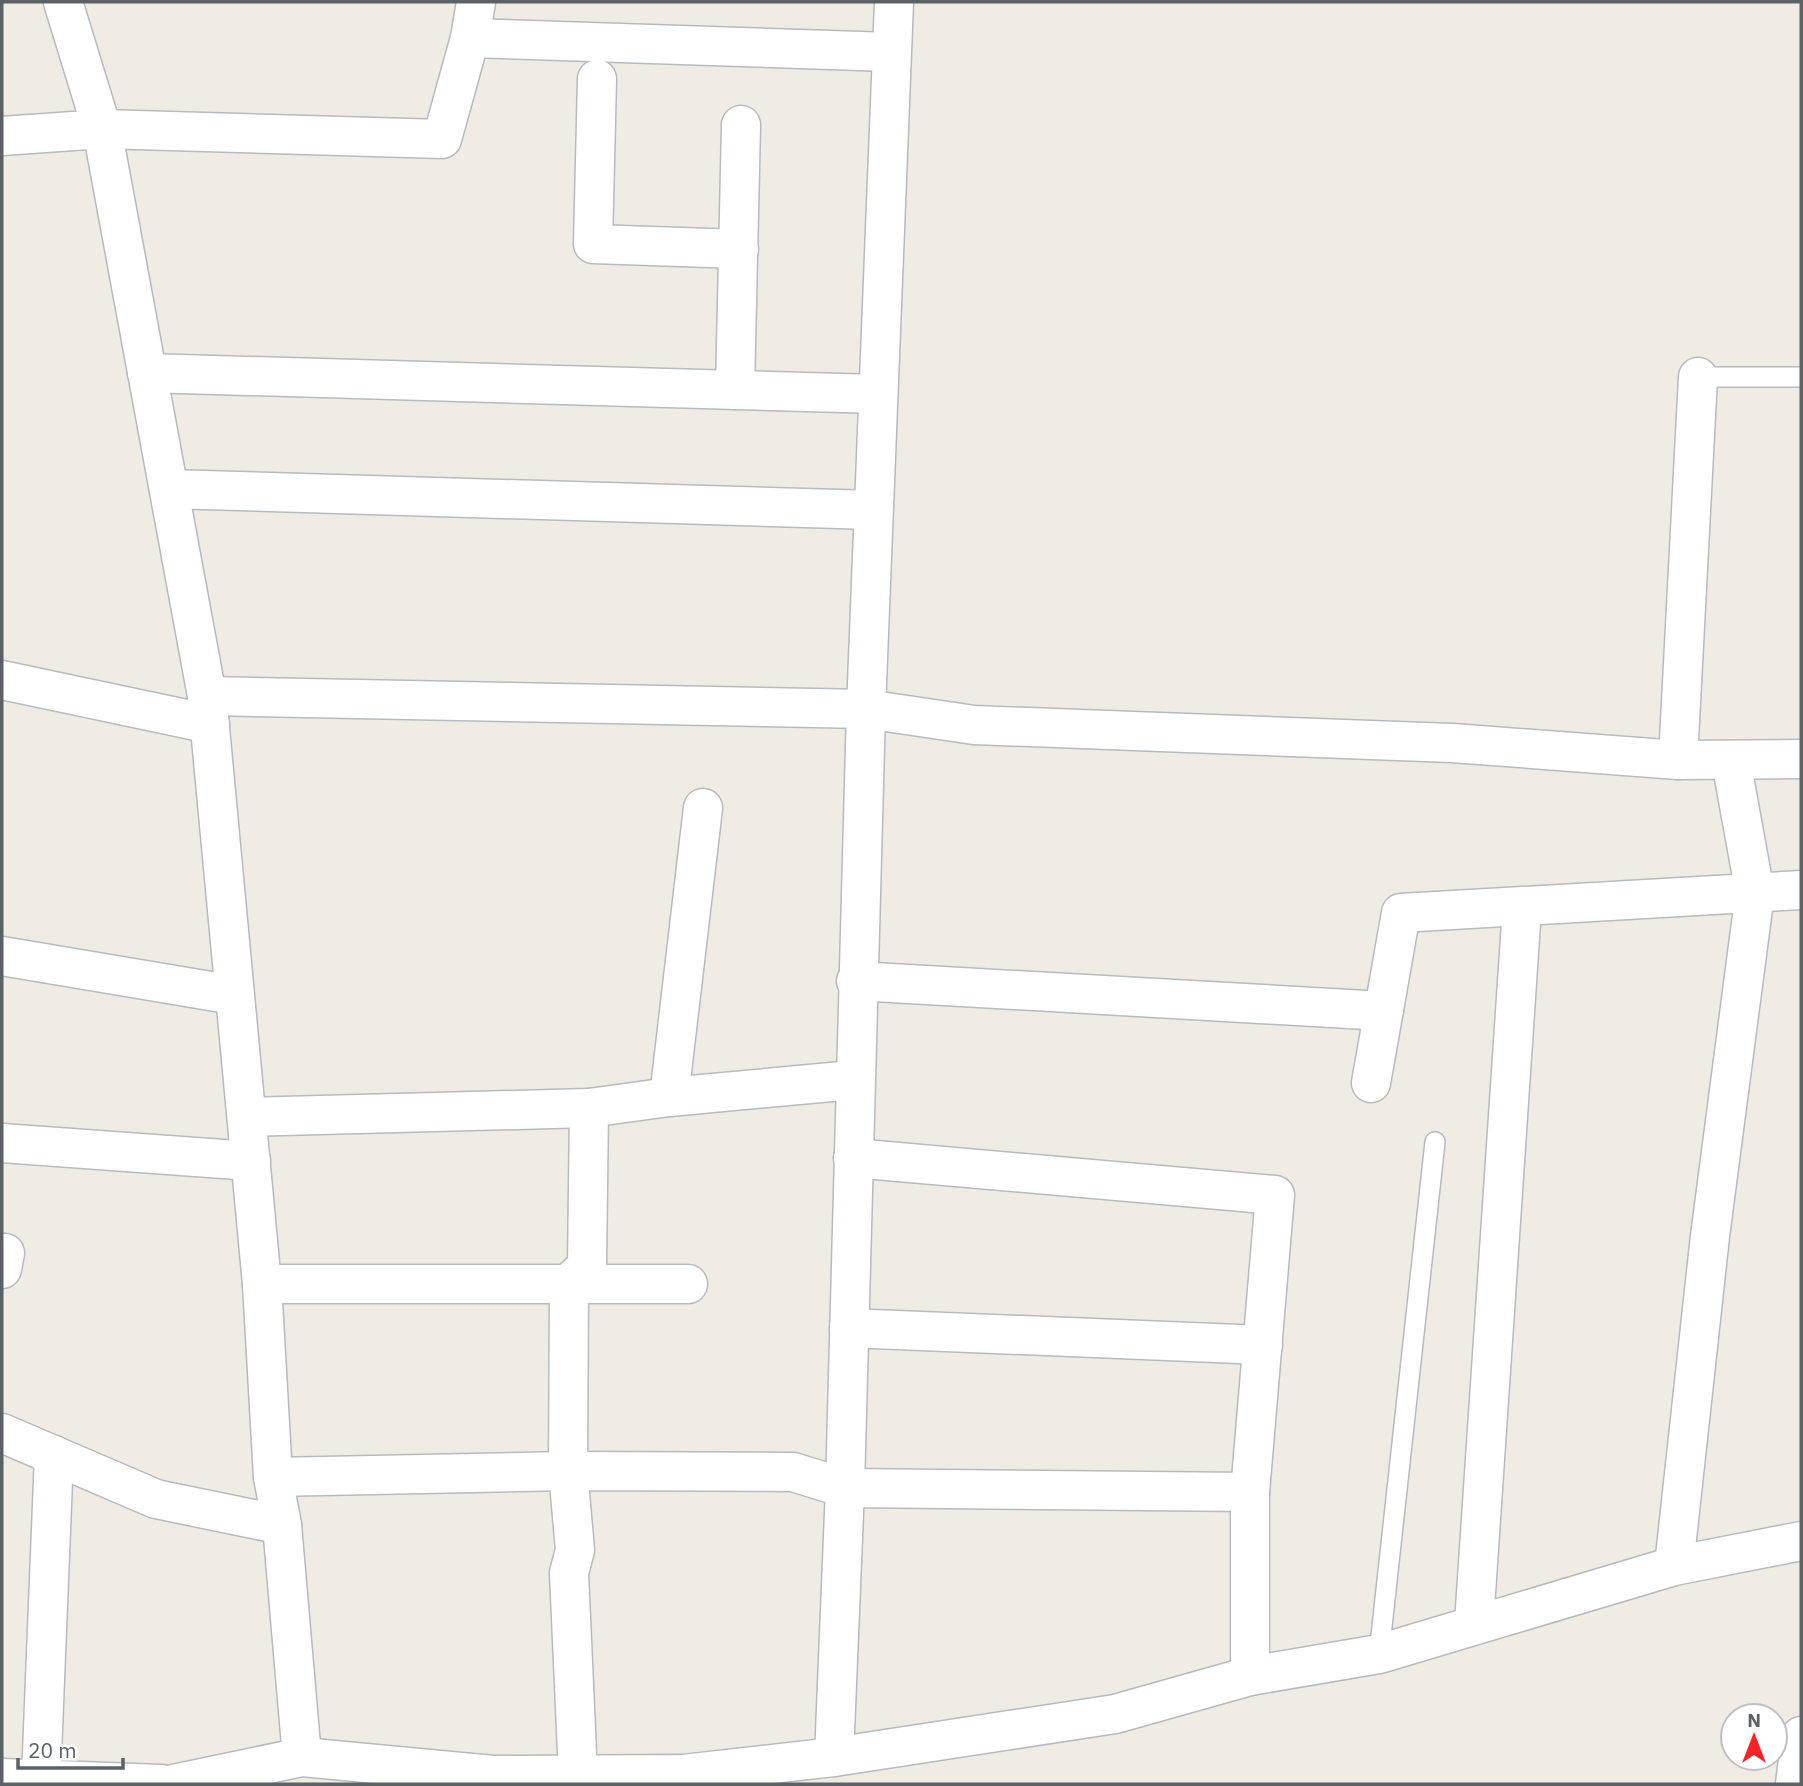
<svg xmlns="http://www.w3.org/2000/svg" width="1803" height="1786" font-family="'IBM Plex Sans',sans-serif">
	<rect width="100%" height="100%" fill="#f0ece4"/>
	<g fill="none" stroke-linecap="round" stroke-linejoin="round">
		<g stroke="#b6bbbf" stroke-width="22">
			<g id="lane">
				<polyline points="1698,377 1801,377"/>
				<polyline points="1379,1654 1435,1142"/>
			</g>
		</g>
		<g stroke="#b6bbbf" stroke-width="41">
			<g id="street">
				<polyline points="470,38 891,52"/>
				<polyline points="597,79 593,244 739,249"/>
				<polyline points="2,136 102,129 442,139 470,38 476,2"/>
				<polyline points="147,373 877,394"/>
				<polyline points="735,390 741,125"/>
				<polyline points="169,489 873,510"/>
				<polyline points="2,680 210,724"/>
				<polyline points="207,696 866,709 974,725 1452,743 1678,760 1801,759"/>
				<polyline points="1678,760 1698,377"/>
				<polyline points="2,956 234,995"/>
				<polyline points="856,981 1384,1011"/>
				<polyline points="1371,1083 1401,913 1801,890"/>
				<polyline points="669,1097 703,808"/>
				<polyline points="248,1117 589,1108 669,1097 853,1080"/>
				<polyline points="2,1143 251,1161"/>
				<polyline points="853,1158 1275,1195 1250,1492 1250,1676"/>
				<polyline points="2,1253 5,1253 2,1269"/>
				<polyline points="262,1284 688,1284"/>
				<polyline points="849,1328 1263,1345"/>
				<polyline points="2,1433 156,1499 282,1525"/>
				<polyline points="273,1477 568,1471 793,1472 845,1488 1250,1492"/>
				<polyline points="1674,1566 1710,1236 1755,893 1731,761"/>
				<polyline points="1474,1623 1522,908"/>
				<polyline points="578,1775 569,1573 575,1550 568,1471 569,1283 587,1266 589,1108"/>
				<polyline points="41,1779 54,1455"/>
				<polyline points="1795,1784 1801,1736"/>
			</g>
		</g>
		<g stroke="#b5babf" stroke-width="41">
			<g id="secondary">
				<polyline points="63,2 102,129 207,696 262,1284 273,1477 282,1525 302,1757"/>
				<polyline points="834,1757 845,1488 866,709 894,2"/>
				<polyline points="2,1778 161,1784"/>
				<polyline points="173,1784 302,1757 493,1775 683,1774 834,1757 1115,1714 1250,1676 1379,1654 1674,1566 1801,1541"/>
			</g>
		</g>
		<use href="#lane" stroke="#fff" stroke-width="19"/>
		<use href="#street" stroke="#fff" stroke-width="38"/>
		<use href="#secondary" stroke="#fff" stroke-width="38"/>
	</g>
	<rect width="1803" height="1786" fill="none" stroke="#5c6166" stroke-width="7"/>
	<g transform="translate(1754 1737)"><circle r="33" fill="#ffffff" stroke="#bec0c2" stroke-width="2"/>
	<path d="M0-5L12 26L0 18L-12 26Z" fill="#f82229"/>
	<text y="-10" font-size="19" font-weight="bold" text-anchor="middle" fill="#5c6166">N</text>
	</g>
	<path d="M18 1758v10h105v-10" fill="none" stroke="#5c6166" stroke-width="3.5"/>
	<text x="28" y="1758" font-size="21" fill="#5c6166" stroke="#ffffff" stroke-width="5" paint-order="stroke">20 m</text>
</svg>
